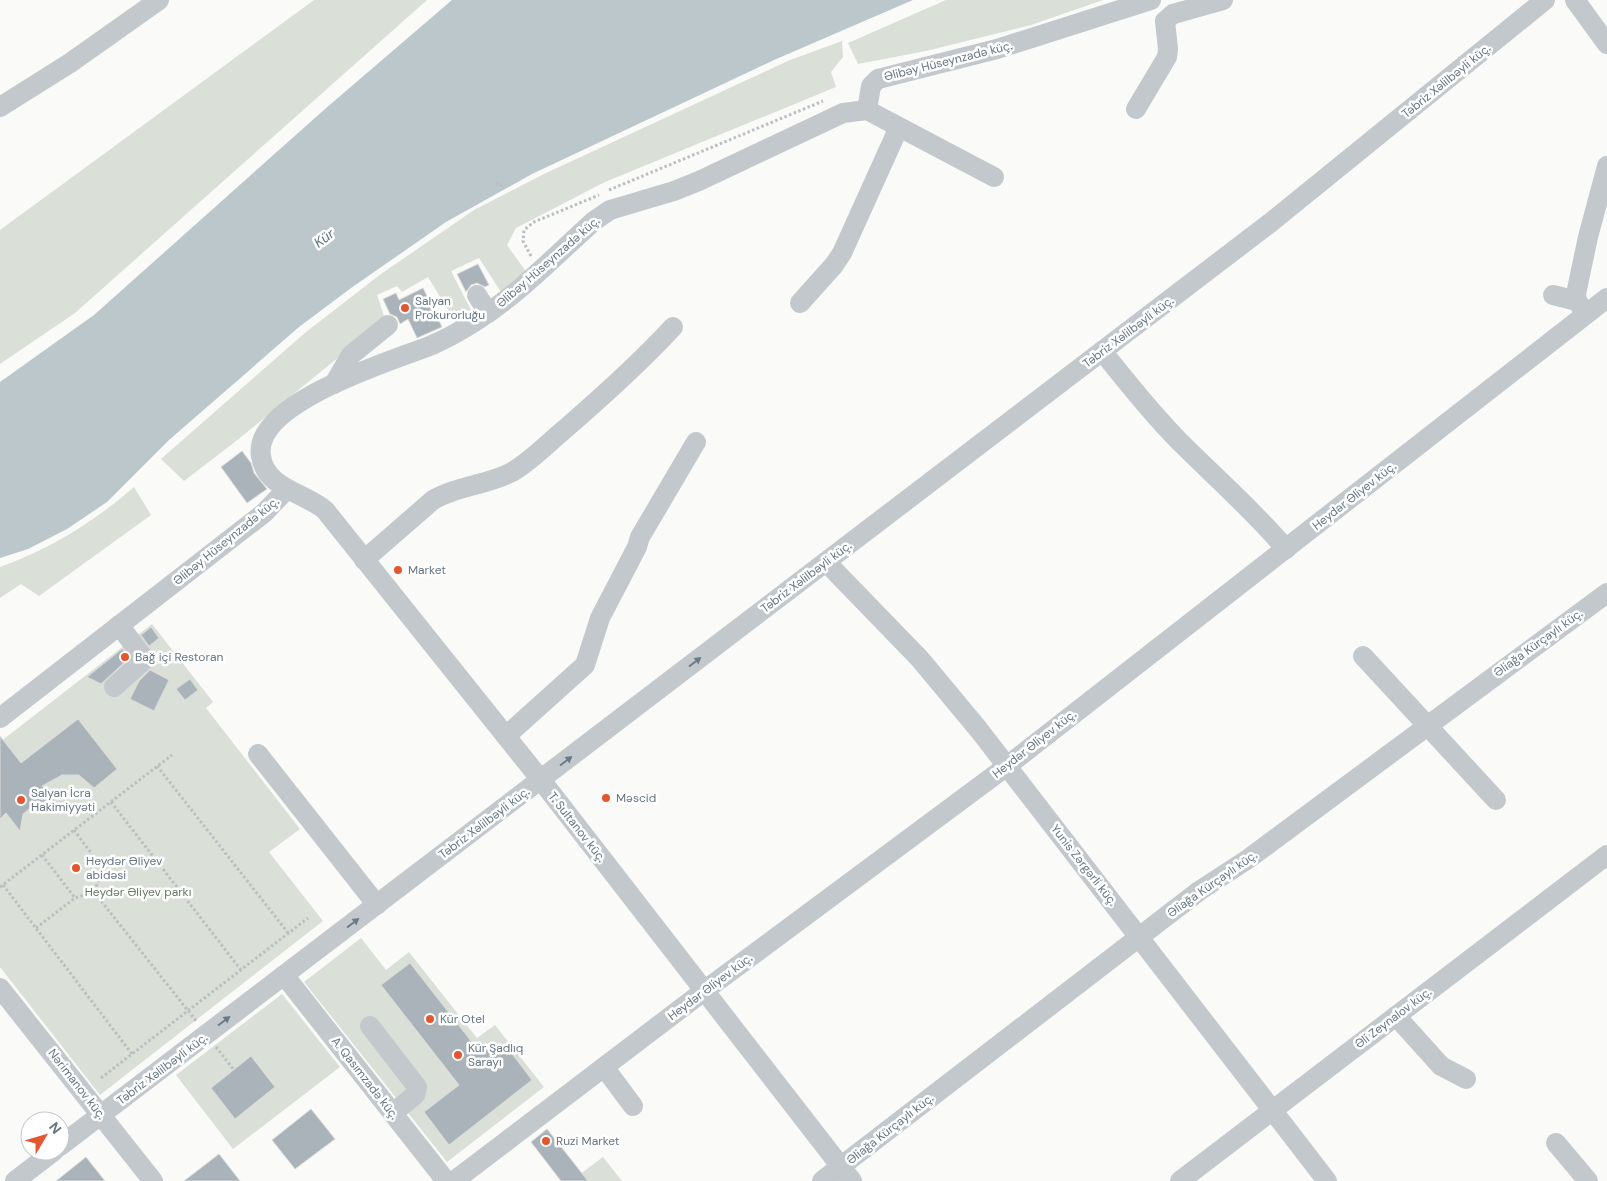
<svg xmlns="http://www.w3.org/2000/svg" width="1607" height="1181" font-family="'DM Sans',sans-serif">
	<rect width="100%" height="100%" fill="#fafaf8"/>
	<g fill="#dadfd7">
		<polygon points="314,0 427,0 75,313 0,364 0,230"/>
		<polygon points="946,0 1103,0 1031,25 926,51 858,64 848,43"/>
		<polygon points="842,41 843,57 831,72 836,87 605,182 516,228 507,245 527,273 501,292 479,258 451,271 472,312 456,323 428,277 402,292 397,286 377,295 385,319 240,438 184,481 161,459 306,332 381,274 474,210 544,174 790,60"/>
		<path d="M134,487L151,515L39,596L21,584L0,598V567C50,549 94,522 134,487Z"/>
		<polygon points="152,624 213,702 206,708 300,829 269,852 323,921 100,1095 0,967 0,742"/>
		<polygon points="361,938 386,970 409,952 477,1038 495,1025 544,1087 447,1162 304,982"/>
		<polygon points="282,994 340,1067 233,1149 176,1075"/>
		<polygon points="603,1157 622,1181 571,1181"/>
	</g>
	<polygon fill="#bbc7cb" points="452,0 913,0 774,60 532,174 446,222 351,288 299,327 169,440 107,502 67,529 28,549 0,558 0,382 94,315 325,109"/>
	<g fill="#aab3b9" stroke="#dcdcda">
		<polygon points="478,264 489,285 485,287 477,283 471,285 466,292 457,274"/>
		<polygon points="423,288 442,327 417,338 408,319 400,324 397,317 390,314 383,299 396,293 399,300"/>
		<polygon points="242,451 251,463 254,473 267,489 247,503 221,467"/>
		<polygon points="151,627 159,638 149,646 141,635"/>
		<polygon points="122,649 129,658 101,684 87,677"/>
		<polygon points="150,670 169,680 154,711 130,699 139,681"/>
		<polygon points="190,679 198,690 185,700 176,689"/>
		<polygon points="78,719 117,769 94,788 79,775 62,775 42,786 56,802 38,802 23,814 20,831 6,813 0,819 0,736 21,763"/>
		<polygon points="410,963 478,1050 487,1044 495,1055 506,1046 532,1080 449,1145 424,1112 459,1085 381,985"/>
		<polygon points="251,1056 275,1087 235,1119 211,1088"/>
		<polygon points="311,1109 335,1139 295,1169 272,1140"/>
		<polygon points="547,1129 588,1181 561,1181 531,1142"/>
		<polygon points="219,1154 240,1181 184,1181"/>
		<polygon points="86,1157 105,1181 56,1181"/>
	</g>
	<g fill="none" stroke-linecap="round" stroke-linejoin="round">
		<g stroke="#bbbfc2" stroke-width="3" stroke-dasharray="2.5 2.5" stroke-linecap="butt">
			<polyline points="496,183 505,187"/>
			<polyline points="609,190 823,101"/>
			<polyline points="531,256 523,241 524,230 534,222 599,195"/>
			<polyline points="157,766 289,934"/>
			<polyline points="111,802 241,970"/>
			<polyline points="74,830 103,869 94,892 197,1022"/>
			<polyline points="42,855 75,898 94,892"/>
			<polyline points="3,885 132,1054"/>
			<polyline points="0,887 172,755"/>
			<polyline points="36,928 75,898"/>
			<polyline points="216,1047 234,1070"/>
			<polyline points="101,1078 308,918"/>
		</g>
		<g stroke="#c3c8cc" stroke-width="20">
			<polyline points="1575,0 1607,44"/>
			<polyline points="0,107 70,63 159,0"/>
			<polyline points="1136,109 1167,57 1168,49 1165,21 1173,14 1223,0"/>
			<polyline points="867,110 994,177"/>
			<polyline points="477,295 488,313"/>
			<polyline points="1553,295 1577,301"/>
			<polyline points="800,303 834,265 842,253 899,127"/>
			<polyline points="1586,314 1577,301 1576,294 1588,237 1607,166"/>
			<path d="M1102,351C1127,382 1151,413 1179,441C1215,477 1253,510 1286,549"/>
			<polyline points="334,384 351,355 388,325"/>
			<path d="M364,560L433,500C457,486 487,485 512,472C531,461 548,443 565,429C603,396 639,364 673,327"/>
			<polyline points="826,562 920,659 979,730 1327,1181"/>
			<polyline points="1363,656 1496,800"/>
			<polyline points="114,687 143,661 143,657 119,625"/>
			<polyline points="0,718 264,513 286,490"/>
			<polyline points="506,736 585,665 600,618 637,547 640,537 696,442"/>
			<polyline points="258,754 377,905"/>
			<polyline points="284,975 446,1181"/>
			<polyline points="0,988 153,1181"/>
			<polyline points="1396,1016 1441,1066 1466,1079"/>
			<polyline points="370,1026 417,1087 415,1095 393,1113"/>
			<polyline points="604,1067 633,1106"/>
			<polyline points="1556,1143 1588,1181"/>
			<polyline points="60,1146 1270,223 1545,0"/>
			<polyline points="15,1181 54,1151"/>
			<polyline points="454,1181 704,991 1007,766 1607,298"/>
			<polyline points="822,1181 1199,891 1248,859 1607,593"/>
			<path d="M852,1181L541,780L325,510C305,493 265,488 261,456C252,402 393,361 432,345C448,338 464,329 479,319C521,292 557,254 594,221L610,210L674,191L699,181L843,113L867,110L871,86L878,79L997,49L1151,0"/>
			<polyline points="1180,1181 1607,855"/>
		</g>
	</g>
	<defs><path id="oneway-solid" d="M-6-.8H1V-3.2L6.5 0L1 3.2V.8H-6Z" transform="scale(1.25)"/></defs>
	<g fill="#6a7a87">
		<use href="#oneway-solid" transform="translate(695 662) rotate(-37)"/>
		<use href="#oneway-solid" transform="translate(566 761) rotate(-37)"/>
		<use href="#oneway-solid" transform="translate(353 923) rotate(-37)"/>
		<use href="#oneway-solid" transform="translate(224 1021) rotate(-37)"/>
	</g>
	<g fill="#e4572e" stroke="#fff" stroke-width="2">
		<circle cx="405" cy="308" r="5"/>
		<circle cx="398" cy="570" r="5"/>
		<circle cx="125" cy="657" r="5"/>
		<circle cx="606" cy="798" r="5"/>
		<circle cx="21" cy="800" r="5"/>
		<circle cx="76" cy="868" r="5"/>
		<circle cx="430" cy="1019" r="5"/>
		<circle cx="458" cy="1055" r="5"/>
		<circle cx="546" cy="1141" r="5"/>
	</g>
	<g text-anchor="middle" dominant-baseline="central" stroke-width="5" stroke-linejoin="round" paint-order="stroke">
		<g font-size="12" fill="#657683" stroke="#fff">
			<text transform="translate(948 61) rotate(-14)">Əlibəy Hüseynzadə küç.</text>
			<text transform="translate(1446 81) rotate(-39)">Təbriz Xəlilbəyli küç.</text>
			<text transform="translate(548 262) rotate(-41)">Əlibəy Hüseynzadə küç.</text>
			<text transform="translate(1128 332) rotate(-37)">Təbriz Xəlilbəyli küç.</text>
			<text transform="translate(1354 496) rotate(-38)">Heydər Əliyev küç.</text>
			<text transform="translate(226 541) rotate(-39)">Əlibəy Hüseynzadə küç.</text>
			<text transform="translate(806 577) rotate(-37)">Təbriz Xəlilbəyli küç.</text>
			<text transform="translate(1538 643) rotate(-36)">Əliağa Kürçaylı küç.</text>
			<text transform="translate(1034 744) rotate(-38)">Heydər Əliyev küç.</text>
			<text transform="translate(484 823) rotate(-37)">Təbriz Xəlilbəyli küç.</text>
			<text transform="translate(577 827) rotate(52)">T. Sultanov küç.</text>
			<text transform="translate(1084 865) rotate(52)">Yunis Zərgərli küç.</text>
			<text transform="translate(1212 884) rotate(-35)">Əliağa Kürçaylı küç.</text>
			<text transform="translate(710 987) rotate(-37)">Heydər Əliyev küç.</text>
			<text transform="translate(1393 1018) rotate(-37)">Əli Zeynalov küç.</text>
			<text transform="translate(162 1069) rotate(-37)">Təbriz Xəlilbəyli küç.</text>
			<text transform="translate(365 1078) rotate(52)">A. Qasımzadə küç.</text>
			<text transform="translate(77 1084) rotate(52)">Nərimanov küç.</text>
			<text transform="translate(890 1129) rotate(-38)">Əliağa Kürçaylı küç.</text>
		</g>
		<g font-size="12" fill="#657683" stroke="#fff" text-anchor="start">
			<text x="415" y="301">Salyan<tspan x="415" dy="14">Prokurorluğu</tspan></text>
			<text x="408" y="570">Market</text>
			<text x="135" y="657">Bağ içi Restoran</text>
			<text x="31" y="793">Salyan İcra<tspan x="31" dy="14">Hakimiyyəti</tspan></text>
			<text x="616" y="798">Məscid</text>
			<text x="86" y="861">Heydər Əliyev<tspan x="86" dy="14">abidəsi</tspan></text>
			<text x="440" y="1019">Kür Otel</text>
			<text x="468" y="1048">Kür Şadlıq<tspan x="468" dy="14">Sarayı</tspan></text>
			<text x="556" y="1141">Ruzi Market</text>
		</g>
		<g font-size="12" fill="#687a64" stroke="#fff">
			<text x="138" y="892">Heydər Əliyev parkı</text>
		</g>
		<g font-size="14" font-style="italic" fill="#60757c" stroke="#fff">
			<text transform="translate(324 238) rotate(-37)">Kür</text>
		</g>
	</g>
	<g transform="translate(45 1136) rotate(52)"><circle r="24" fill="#ffffff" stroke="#c1c8cd"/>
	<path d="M0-4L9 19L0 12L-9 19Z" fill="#e4572e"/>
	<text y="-8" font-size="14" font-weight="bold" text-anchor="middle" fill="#657683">N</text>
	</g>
</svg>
